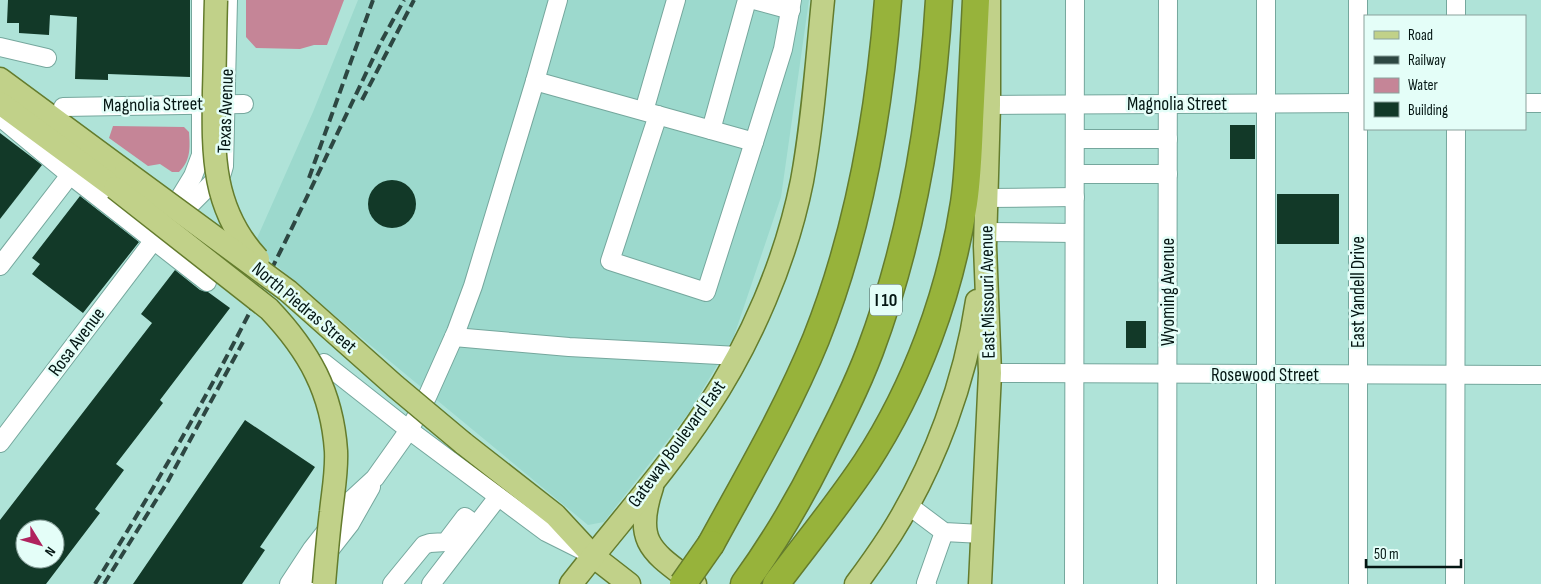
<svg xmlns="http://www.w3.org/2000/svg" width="1541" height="584" font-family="'Sofia Sans Condensed',sans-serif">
	<rect width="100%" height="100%" fill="#afe3d8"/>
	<polygon fill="#9cd9cd" points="358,0 809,0 781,197 733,339 688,414 604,522 588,525 300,287 254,245 313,112"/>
	<g fill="#c58597">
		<polygon points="246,0 344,0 327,45 314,45 300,49 256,48 246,37"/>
		<path d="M113,126L184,127L189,132C190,148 191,160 179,172H172L160,164L148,166L109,138Z"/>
	</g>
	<g fill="#123928" fill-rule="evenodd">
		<polygon points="8,0 190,0 190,77 108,74 108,80 75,79 77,17 50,15 49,35 19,33 19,23 7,23"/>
		<rect x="1230" y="125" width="25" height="34"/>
		<polygon points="0,133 42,165 0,219"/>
		<circle cx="392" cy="204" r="24"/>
		<rect x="1277" y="194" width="62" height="50"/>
		<polygon points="80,196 139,242 83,313 32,274 40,264 32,258"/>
		<path d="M175,270L200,290L208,292L230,308L160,400L163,403L116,464L124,470L95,509L100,513L46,584H0V520L152,323L141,314ZM25,529H55V559H25Z"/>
		<rect x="1126" y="321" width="20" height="27"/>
		<polygon points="245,420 315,467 260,547 265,550 242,584 133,584"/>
	</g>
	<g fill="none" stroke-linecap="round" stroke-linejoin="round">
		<g stroke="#75a79d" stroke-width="20">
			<g id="minor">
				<polyline points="558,0 535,81 711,130 747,0"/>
				<polyline points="754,0 791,10"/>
				<polyline points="1456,0 1456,16"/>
				<polyline points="0,47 47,58"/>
				<polyline points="1525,103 1541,103"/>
				<polyline points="989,105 1365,103"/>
				<polyline points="63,107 244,104"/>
				<polyline points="644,111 676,0"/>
				<polyline points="658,115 610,261 706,292 754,142"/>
				<polyline points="0,117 70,175 207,282"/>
				<polyline points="711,130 754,142 783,49 792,0"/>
				<polyline points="1075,139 1168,139"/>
				<polyline points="1075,174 1168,174"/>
				<polyline points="987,198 1075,197"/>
				<polyline points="174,221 222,173 224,166 228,0"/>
				<polyline points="986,232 1074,233"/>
				<polyline points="0,266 70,175"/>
				<polyline points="454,337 569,347 738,356"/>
				<polyline points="324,363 409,430 546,532 584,551"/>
				<polyline points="990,373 1541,375"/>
				<polyline points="0,443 154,240 193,176 201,155 201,0"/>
				<polyline points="908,505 944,532 982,534"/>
				<polyline points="289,584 312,549 349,502 375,478 409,430 427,397 456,332 473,286 535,81"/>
				<polyline points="303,584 350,524 371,487"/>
				<polyline points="392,584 424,545 430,543 446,542 465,517 476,525"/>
				<polyline points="431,584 498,497"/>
				<polyline points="927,584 926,583 944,532"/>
				<polyline points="1074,584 1075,0"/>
				<polyline points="1167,584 1168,0"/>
				<polyline points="1266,584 1266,0"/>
				<polyline points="1358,584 1358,0"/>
				<polyline points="1455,584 1456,129"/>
			</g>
		</g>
		<g stroke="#647c2d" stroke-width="25">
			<g id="major">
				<polyline points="0,79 126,172"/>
				<polyline points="0,103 115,188"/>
				<polyline points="463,443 555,515 593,556 629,584"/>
				<path d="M652,487C633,544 653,552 695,584"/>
				<path d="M571,584C616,526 666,471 706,410C751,342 786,261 802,181C813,121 817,60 823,0"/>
				<path d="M856,584C868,568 880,551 891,534C935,464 965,382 977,301"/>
				<polyline points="980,584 990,373 985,246 989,105 989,0"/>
			</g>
		</g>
		<g stroke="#647c2d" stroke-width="29">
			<g id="highway">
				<path d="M711,544C748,476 787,410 816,339C859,231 879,116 888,0"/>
				<path d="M744,584C773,544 798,502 820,458C838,423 856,388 870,351C912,239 932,119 939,0"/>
				<path d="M776,584C806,544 838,505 866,463C916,386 950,294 964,203C968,176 969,148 970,121C972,80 974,40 976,0"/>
			</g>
		</g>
		<use href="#minor" stroke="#fff" stroke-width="18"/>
		<use href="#major" stroke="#c1d189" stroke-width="22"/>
		<use href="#highway" stroke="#97b33b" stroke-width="26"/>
		<g stroke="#2d4742" stroke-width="4" stroke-dasharray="10 5" stroke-linecap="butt">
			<polyline points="362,100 414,0"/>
			<polyline points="309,178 373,0"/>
			<path d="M95,584C145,503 194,420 238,335C288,239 334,140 381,42L404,0"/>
			<polyline points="104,584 168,481 243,342"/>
		</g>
		<g stroke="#647c2d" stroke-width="25" stroke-linecap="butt">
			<g id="major-bridge">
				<path d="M216,0C215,30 215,61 214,91C213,155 212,209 258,259"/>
				<polyline points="126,172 288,291 395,386 463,443"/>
				<path d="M115,188L269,309C309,351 332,392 336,451C337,472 333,492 331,512C328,536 326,560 324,584"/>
			</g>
		</g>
		<g stroke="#647c2d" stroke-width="29" stroke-linecap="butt">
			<polyline id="highway-bridge" points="683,584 711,544"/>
		</g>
		<use href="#major-bridge" stroke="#c1d189" stroke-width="22"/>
		<use href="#highway-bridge" stroke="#97b33b" stroke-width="26"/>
	</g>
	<g text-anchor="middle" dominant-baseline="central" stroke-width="5" stroke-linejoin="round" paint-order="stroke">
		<rect fill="#e4fef8" stroke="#475c58" stroke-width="1" x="870" y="284.5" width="32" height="31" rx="4"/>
		<g font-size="18" font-weight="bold" fill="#041613">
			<text x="886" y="300">I 10</text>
		</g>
		<g font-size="19" fill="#041613" stroke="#e4fef8">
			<text x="1177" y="104">Magnolia Street</text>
			<text transform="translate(153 105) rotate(-1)">Magnolia Street</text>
			<text transform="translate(226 111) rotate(-88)">Texas Avenue</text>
			<text transform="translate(988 292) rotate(-91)">East Missouri Avenue</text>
			<text transform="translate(1168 292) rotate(-90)">Wyoming Avenue</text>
			<text transform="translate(1358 292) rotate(-90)">East Yandell Drive</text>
			<text transform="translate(304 308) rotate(40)">North Piedras Street</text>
			<text transform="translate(77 342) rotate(-53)">Rosa Avenue</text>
			<text x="1265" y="375">Rosewood Street</text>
			<text transform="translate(677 444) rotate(-54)">Gateway Boulevard East</text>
		</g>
	</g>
	<rect x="1364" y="15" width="162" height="115" fill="#e4fef8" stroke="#8aa19c"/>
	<rect x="1374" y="31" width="25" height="8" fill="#c1d189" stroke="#8aa19c"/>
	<text x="1408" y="40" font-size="15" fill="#041613">Road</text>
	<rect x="1374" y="56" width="25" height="8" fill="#2d4742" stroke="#8aa19c"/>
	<text x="1408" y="65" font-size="15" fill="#041613">Railway</text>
	<rect x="1374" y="78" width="25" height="15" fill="#c58597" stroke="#8aa19c"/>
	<text x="1408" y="90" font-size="15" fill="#041613">Water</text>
	<rect x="1374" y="102" width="25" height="15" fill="#123928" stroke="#8aa19c"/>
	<text x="1408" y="115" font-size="15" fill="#041613">Building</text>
	<g transform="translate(40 544) rotate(127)"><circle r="24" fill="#e4fef8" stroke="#8aa19c"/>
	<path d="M0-4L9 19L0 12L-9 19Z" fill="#b0235e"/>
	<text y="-8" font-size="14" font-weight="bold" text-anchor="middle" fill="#041613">N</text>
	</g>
	<path d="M1366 559v8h95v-8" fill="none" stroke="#041613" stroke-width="2.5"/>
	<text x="1374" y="559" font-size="15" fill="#041613" stroke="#e4fef8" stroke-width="4" paint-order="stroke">50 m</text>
</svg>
